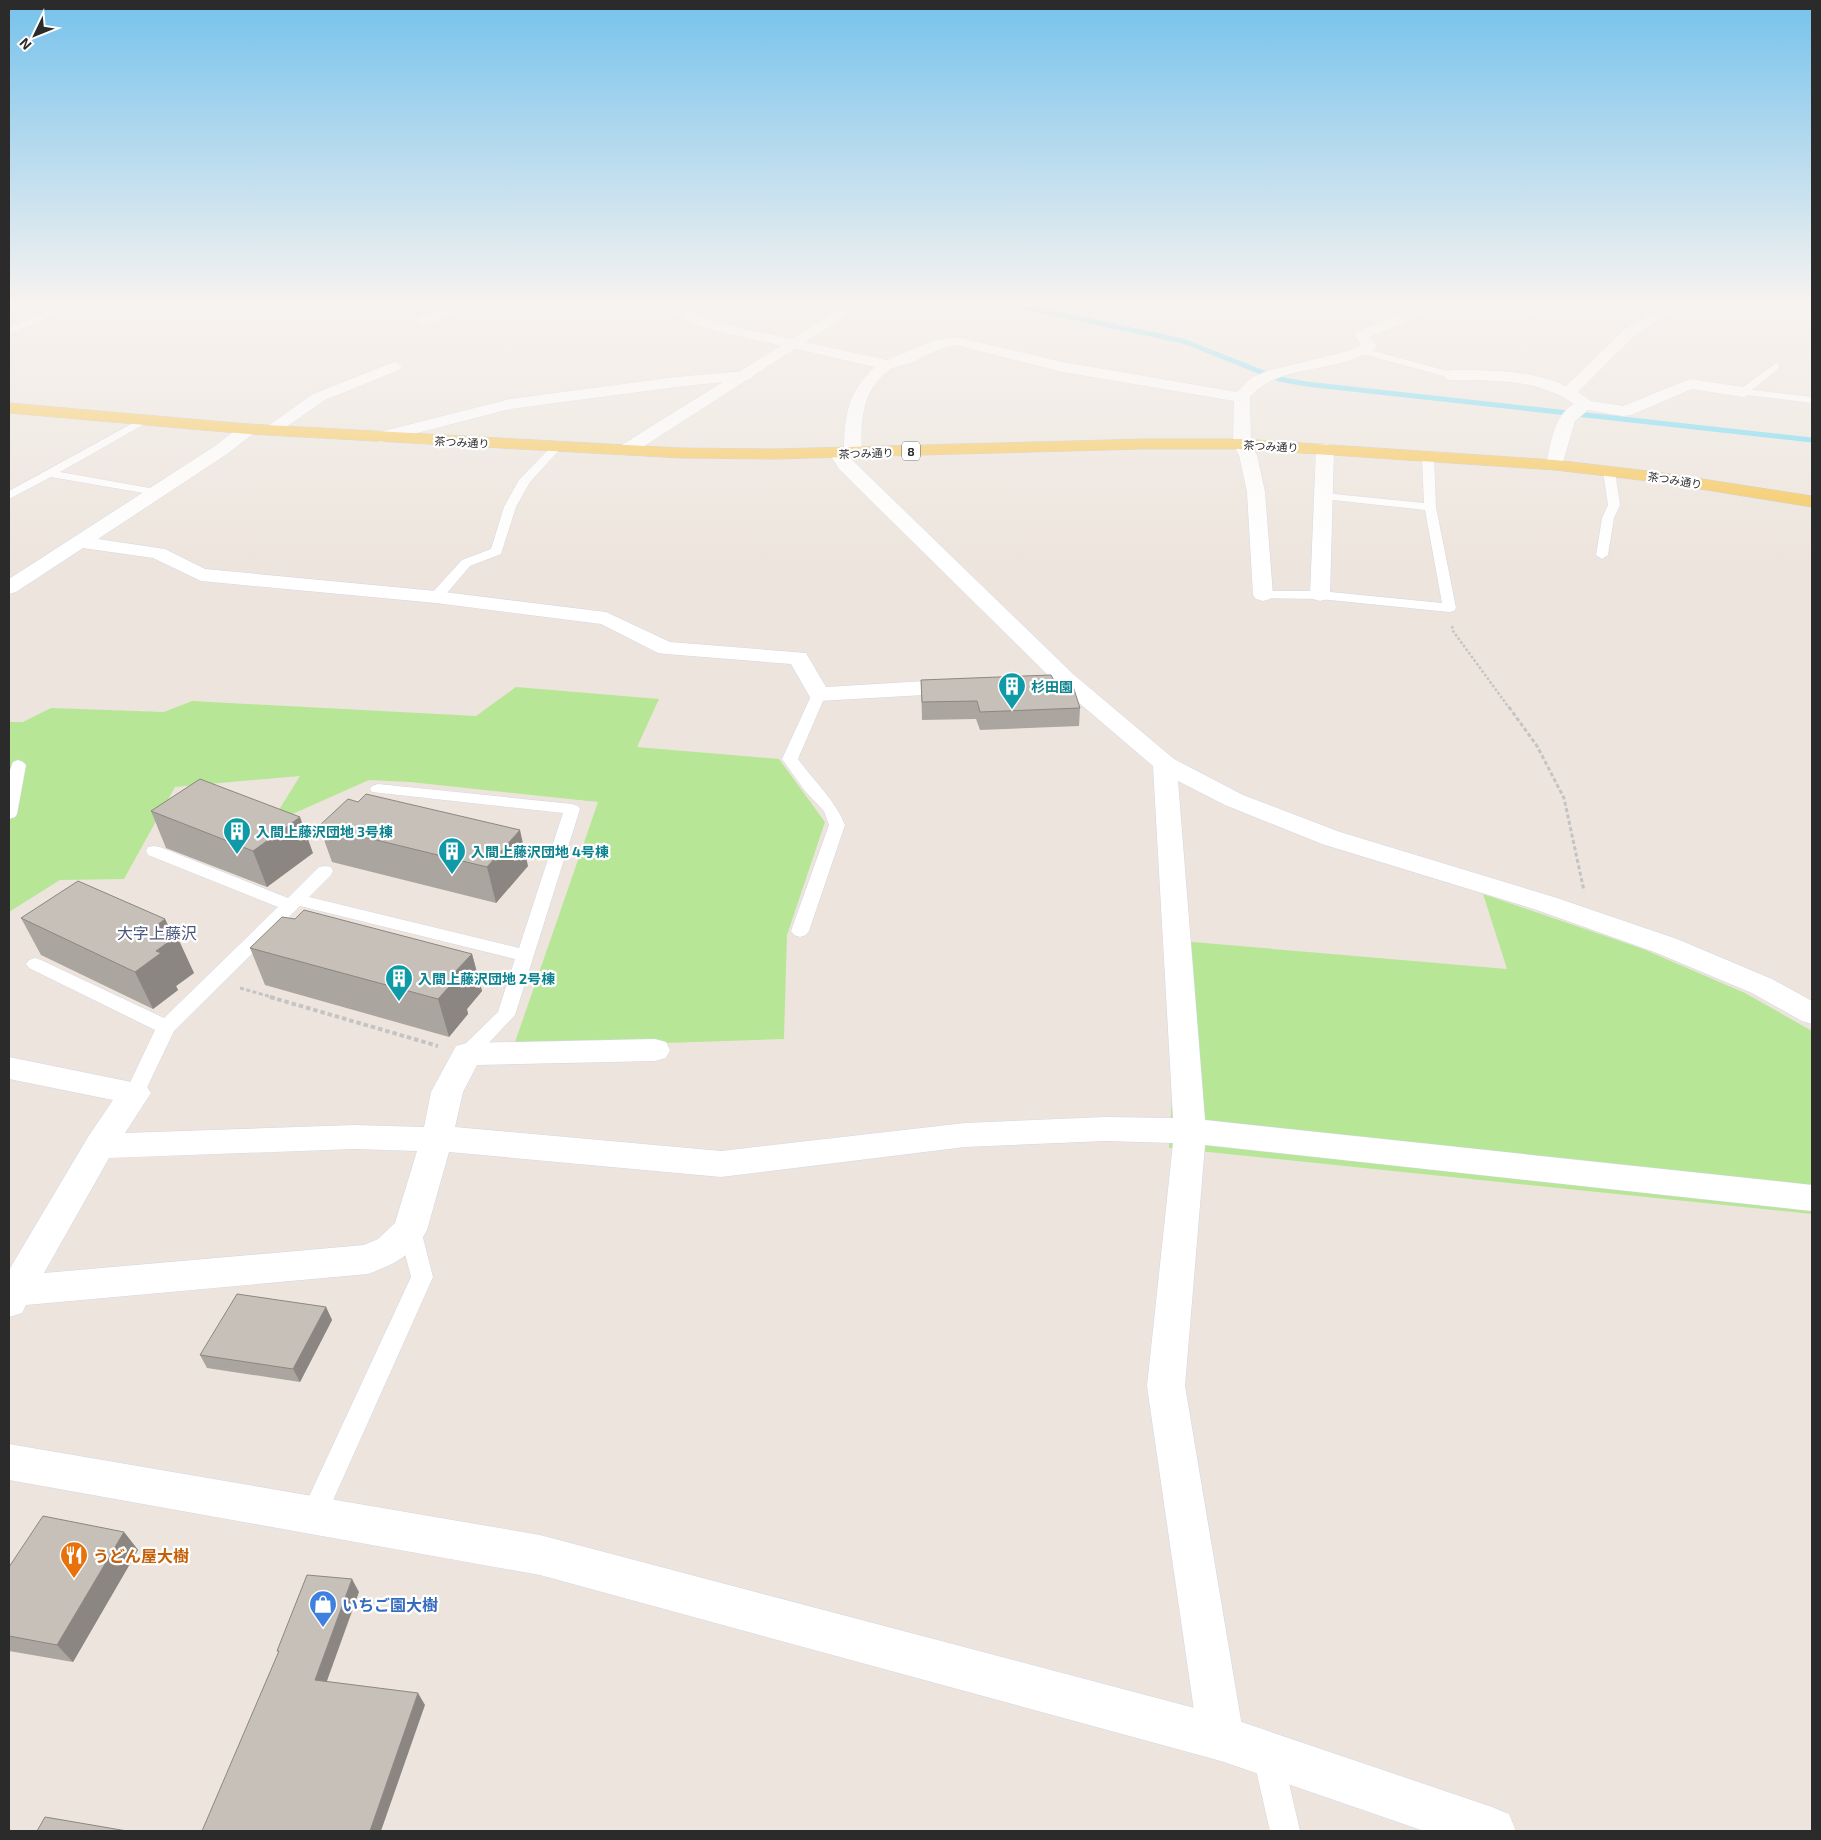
<svg xmlns="http://www.w3.org/2000/svg" width="1821" height="1840" font-family="'Exo 2','Noto Sans JP',sans-serif">
	<rect width="100%" height="100%" fill="#ede5dd"/>
	<g fill="#b7e697">
		<polygon points="516,687 659,699 637,747 779,759 825,822 787,935 784,1039 513,1048 598,802 410,782 369,780 270,824 300,776 175,787 124,879 60,880 9,912 9,722 23,722 51,708 164,712 192,701 476,716"/>
		<polygon points="1483,894 1643,949 1745,993 1812,1031 1812,1214 1169,1148 1181,941 1507,969"/>
	</g>
	<g fill="none" stroke-linecap="round" stroke-linejoin="round">
		<polyline stroke="#6cd8f3" stroke-width="5" points="1010,304 1183,341 1279,379 1306,384 1812,440"/>
		<g stroke="#d2d6e4" stroke-width="1">
			<g id="service">
				<polygon points="9,304 25,304 49,308 52,315 9,334 9,328 42,314 42,312 9,306"/>
				<polygon points="1362,348 1455,373 1456,375 1451,378 1359,353 1357,351"/>
				<polygon points="1776,363 1779,364 1779,368 1752,390 1812,397 1812,403 1739,394 1739,390"/>
				<polygon points="144,417 149,420 148,422 60,472 155,489 159,490 161,492 159,494 155,495 51,477 9,499 9,491"/>
				<polygon points="557,444 562,447 530,482 516,507 501,554 470,566 441,600 431,600 429,597 431,594 462,560 491,549 504,507 519,480 553,445"/>
				<polygon points="1428,453 1434,456 1436,507 1456,608 1454,611 1449,612 1320,599 1258,598 1257,595 1263,591 1320,591 1442,603 1425,510 1324,499 1318,496 1324,493 1424,503 1422,456"/>
				<polygon points="1609,468 1615,471 1620,505 1614,518 1608,555 1602,559 1596,555 1602,518 1608,505 1603,471"/>
				<path d="M819,690L824,691L826,694L798,759C814,781 835,800 845,825L809,931L806,935L800,937L794,935L791,931L829,825L824,811L805,791L782,759L812,694L814,691Z"/>
				<polygon points="18,760 23,762 26,765 17,814 15,817 9,819 9,773 13,762"/>
				<polygon points="378,784 572,804 578,806 580,809 515,1015 474,1059 467,1061 460,1059 457,1054 460,1049 498,1012 515,959 300,906 174,1031 142,1098 135,1100 128,1098 125,1093 155,1030 29,968 26,964 29,960 35,958 41,960 164,1018 278,907 148,855 146,851 148,847 154,846 160,847 288,898 319,867 325,866 331,867 333,871 331,875 309,897 519,948 563,813 372,792 370,789 372,786"/>
				<polygon points="410,1221 418,1224 421,1230 433,1277 322,1525 313,1528 304,1525 300,1516 411,1277 399,1230 402,1224"/>
				<polygon points="1268,1742 1278,1747 1283,1757 1300,1831 1270,1831 1253,1757 1258,1747"/>
			</g>
		</g>
		<g stroke="#d2d6e4" stroke-width="1">
			<g id="minor">
				<path d="M263,304H279C275,310 269,311 263,309L261,306Z"/>
				<path d="M376,304H416L414,307C401,311 384,318 374,306Z"/>
				<polygon points="459,304 478,304 476,307 429,324 419,324 417,321 419,318"/>
				<path d="M659,304H676L700,316L726,325L887,360L933,341L956,337L1063,362L1237,392L1251,378L1267,371L1352,350L1361,345L1354,335L1356,332L1405,312L1382,307L1380,304H1408L1413,305L1421,312L1415,318L1369,337L1377,346L1375,349C1361,357 1347,362 1332,365C1303,372 1270,373 1250,397L1251,444L1257,455L1265,492L1273,595L1270,599L1263,601L1256,599L1253,595L1247,492L1239,455L1233,444L1234,401L1063,372L956,345C940,347 927,355 913,362C906,365 897,366 891,369C862,388 860,422 862,453L859,457H849L1073,674L1174,759L1243,795L1340,832L1557,898L1677,939L1772,979L1812,1001V1024L1802,1021L1752,993L1657,953L1537,910L1322,844L1225,805L1178,781L1205,1120L1812,1185V1211L1205,1145L1185,1386L1244,1738L1237,1754L1221,1761L1205,1754L1198,1738L1147,1386L1173,1143L1105,1141L965,1147L721,1177L449,1152L427,1230C415,1254 393,1265 368,1274L26,1305L22,1313L9,1317V1270L88,1137L113,1100L9,1079V1057L146,1085L151,1093L125,1133L354,1125L424,1127L431,1092L456,1046L467,1043L655,1039L666,1042L670,1050L666,1058L655,1061L477,1065L463,1092L455,1127L721,1151L965,1123L1105,1117L1173,1118L1153,766L1057,684L839,469L829,453L832,449L838,448L844,450C844,415 849,390 875,367L717,331L690,322L661,307ZM354,1149L417,1151L395,1223L378,1239L364,1245L44,1273L109,1158Z"/>
				<polygon points="1537,304 1553,304 1539,314 1529,314 1527,311"/>
				<path d="M1668,304H1684L1635,335L1578,392L1591,401L1623,406L1690,379L1743,387L1749,389L1751,392L1749,395L1743,397L1692,389L1631,415L1623,416L1588,410L1575,421L1561,469L1555,470L1549,469L1546,465C1551,444 1553,416 1574,404C1538,379 1494,380 1451,380L1445,378L1443,375L1445,372L1451,370C1489,370 1531,370 1566,386L1625,329Z"/>
				<polygon points="394,362 399,364 402,367 399,370 325,400 276,434 264,434 262,430 313,394"/>
				<polygon points="745,371 751,373 753,376 751,379 676,387 510,409 382,442 376,441 374,437 376,433 510,399 676,377"/>
				<polygon points="248,424 254,425 256,429 254,433 227,454 98,539 165,549 205,569 436,591 606,612 670,642 806,653 826,687 959,679 967,681 970,686 967,691 959,693 819,701 811,699 791,664 666,654 658,653 601,624 436,603 201,581 153,558 83,548 16,592 9,594 9,579 215,446 242,425"/>
				<polygon points="1325,444 1331,445 1334,449 1330,595 1327,599 1320,601 1313,599 1310,595 1316,449 1319,445"/>
			</g>
		</g>
		<g stroke="#d2d6e4" stroke-width="1">
			<g id="tertiary">
				<polygon points="848,304 864,304 632,454 626,455 620,454 617,450 620,446"/>
				<polygon points="9,1444 540,1535 1221,1715 1492,1807 1509,1814 1516,1831 1424,1831 1221,1761 540,1575 9,1480"/>
			</g>
		</g>
		<g stroke="#c4c4c4" stroke-width="1">
			<polygon id="primary" points="9,403 248,424 681,448 774,449 1144,439 1242,439 1555,460 1657,472 1812,496 1812,507 1657,482 1555,470 1242,449 1144,449 774,459 681,458 248,434 9,413"/>
		</g>
		<polyline stroke="#c4c4c4" stroke-width="2.5" stroke-dasharray="2.5 2" stroke-linecap="butt" points="1452,626 1453,631 1510,709"/>
		<g stroke="#c4c4c4" stroke-width="3" stroke-dasharray="4 2.5" stroke-linecap="butt">
			<polyline points="1509,707 1537,746 1564,798 1584,891"/>
			<polyline points="240,988 275,998"/>
		</g>
		<polyline stroke="#c4c4c4" stroke-width="4" stroke-dasharray="4.5 3" stroke-linecap="butt" points="270,997 438,1046"/>
		<use href="#service" fill="#fff" fill-rule="evenodd"/>
		<use href="#minor" fill="#fff" fill-rule="evenodd"/>
		<use href="#tertiary" fill="#fff" fill-rule="evenodd"/>
		<use href="#primary" fill="#f6c759" fill-rule="evenodd"/>
	</g>
	<g fill="#aaa59e">
		<polygon points="921,680 1080,708 1079,726 980,730 976,719 922,720"/>
		<polygon points="358,802 528,866 496,903 332,862 319,826"/>
		<polygon points="151,811 313,853 267,887 166,848"/>
		<polygon points="21,918 165,919 172,933 194,973 176,986 178,990 153,1009 41,955"/>
		<polygon points="250,948 472,954 482,991 467,1009 468,1014 449,1037 265,985"/>
		<polygon points="326,1307 332,1320 300,1382 207,1368 200,1355"/>
		<polygon points="124,1532 138,1550 73,1662 9,1651 9,1567"/>
	</g>
	<g fill="#8b8681">
		<polygon points="300,817 313,853 267,887 253,851"/>
		<polygon points="520,830 528,866 496,903 487,867"/>
		<polygon points="165,919 174,938 177,936 194,973 176,986 178,990 153,1009 135,972 156,951 156,926"/>
		<polygon points="472,954 482,991 467,1009 468,1014 449,1037 438,999 451,976"/>
		<polygon points="326,1307 332,1320 300,1382 293,1369"/>
		<polygon points="124,1532 138,1550 73,1662 57,1645"/>
		<polygon points="352,1579 359,1592 323,1692 315,1680"/>
		<polygon points="418,1693 425,1705 381,1831 370,1831"/>
	</g>
	<g fill="#c6c0b8" stroke="#8b8681">
		<polygon points="1051,675 1056,684 1072,683 1080,708 980,712 977,701 922,702 921,680"/>
		<polygon points="200,779 300,817 253,851 151,811"/>
		<polygon points="366,794 520,830 487,867 319,826 348,799 358,802"/>
		<polygon points="78,881 165,919 156,926 177,936 156,951 161,953 135,972 21,918"/>
		<polygon points="304,910 472,954 451,976 458,977 438,999 250,948 282,917 295,919"/>
		<polygon points="237,1294 326,1307 293,1369 200,1355"/>
		<polygon points="43,1516 124,1532 57,1645 9,1636 9,1567"/>
		<polygon points="307,1575 352,1579 315,1680 418,1693 370,1831 202,1831 279,1651 277,1651"/>
		<polygon points="45,1817 127,1831 37,1831"/>
	</g>
	<linearGradient id="sky" x2="0" y2="1"><stop stop-color="#76c2ec"/><stop offset="0.54" stop-color="#f7f3f0"/><stop offset="1" stop-color="#f7f3f0" stop-opacity="0"/></linearGradient>
	<rect width="1821" height="561" fill="url(#sky)"/>
	<defs>
		<g id="building-pin" transform="scale(1.4375)"><path d="M0 17L-7.5 6A9.5 9.5 0 1 1 7.5 6Z" fill="#0f9aa8" stroke="#fff"/><path d="M-4-6H4V6H1V3H-1V6H-4ZM-2.5-4.3h1.7v1.8h-1.7ZM.8-4.3h1.7v1.8H.8ZM-2.5-1h1.7V.8h-1.7ZM.8-1h1.7V.8H.8Z" fill="#fff"/></g>
		<g id="restaurant-pin" transform="scale(1.4375)"><path d="M0 17L-7.5 6A9.5 9.5 0 1 1 7.5 6Z" fill="#e8710a" stroke="#fff"/><path d="M-5-6h1v4h1v-4h1v4h1v-4h1v5L-1.5 .5V6h-2V.5L-5-1ZM5-6V6H3V1.5H1.5Q1.5-4 5-6Z" fill="#fff"/></g>
		<g id="shop-pin" transform="scale(1.4375)"><path d="M0 17L-7.5 6A9.5 9.5 0 1 1 7.5 6Z" fill="#3f7fe0" stroke="#fff"/><path d="M-5-2.5h2.3a2.7 3.5 0 0 1 5.4 0H5L5.5 6h-11ZM-1.5-2.5h3a1.5 2.3 0 0 0-3 0Z" fill="#fff"/></g>
	</defs>
	<g fill-rule="evenodd">
		<use href="#building-pin" x="1012" y="686"/>
		<use href="#building-pin" x="237" y="831"/>
		<use href="#building-pin" x="452" y="851"/>
		<use href="#building-pin" x="399" y="978"/>
		<use href="#restaurant-pin" x="74" y="1555"/>
		<use href="#shop-pin" x="323" y="1604"/>
	</g>
	<g text-anchor="middle" dominant-baseline="central" stroke-width="4.5" stroke-linejoin="round" paint-order="stroke">
		<g font-size="11" fill="#2b2b2b" stroke="#fff">
			<text transform="translate(462 442) rotate(3)">茶つみ通り</text>
			<text transform="translate(1271 446) rotate(3)">茶つみ通り</text>
			<text transform="translate(866 453) rotate(-2)">茶つみ通り</text>
			<text transform="translate(1675 480) rotate(9)">茶つみ通り</text>
		</g>
		<rect fill="#fff" stroke="#6b6b6b" stroke-width="1" x="902" y="441.5" width="18" height="19" rx="4"/>
		<g font-size="12" font-weight="bold" fill="#2b2b2b">
			<text x="911" y="451">8</text>
		</g>
		<g font-size="14" font-weight="bold" fill="#0d838f" stroke="#fff" text-anchor="start">
			<text x="1031" y="686">杉田園</text>
			<text x="256" y="831">入間上藤沢団地 3号棟</text>
			<text x="471" y="851">入間上藤沢団地 4号棟</text>
			<text x="418" y="978">入間上藤沢団地 2号棟</text>
		</g>
		<g font-size="16" fill="#49567e" stroke="#fff">
			<text x="157" y="932">大字上藤沢</text>
		</g>
		<g font-size="16" font-weight="bold" fill="#c56008" stroke="#fff" text-anchor="start">
			<text x="93" y="1555">うどん屋大樹</text>
		</g>
		<g font-size="16" font-weight="bold" fill="#366cbe" stroke="#fff" text-anchor="start">
			<text x="342" y="1604">いちご園大樹</text>
		</g>
	</g>
	<rect width="1821" height="1840" fill="none" stroke="#2b2b2b" stroke-width="20"/>
	<g transform="translate(35 35) rotate(227)" stroke="#ffffff" stroke-width="4" paint-order="stroke">
	<path d="M0-4L9 19L0 12L-9 19Z" fill="#2b2b2b"/>
	<text y="-8" font-size="14" font-weight="bold" text-anchor="middle" fill="#2b2b2b">N</text>
	</g>
</svg>
